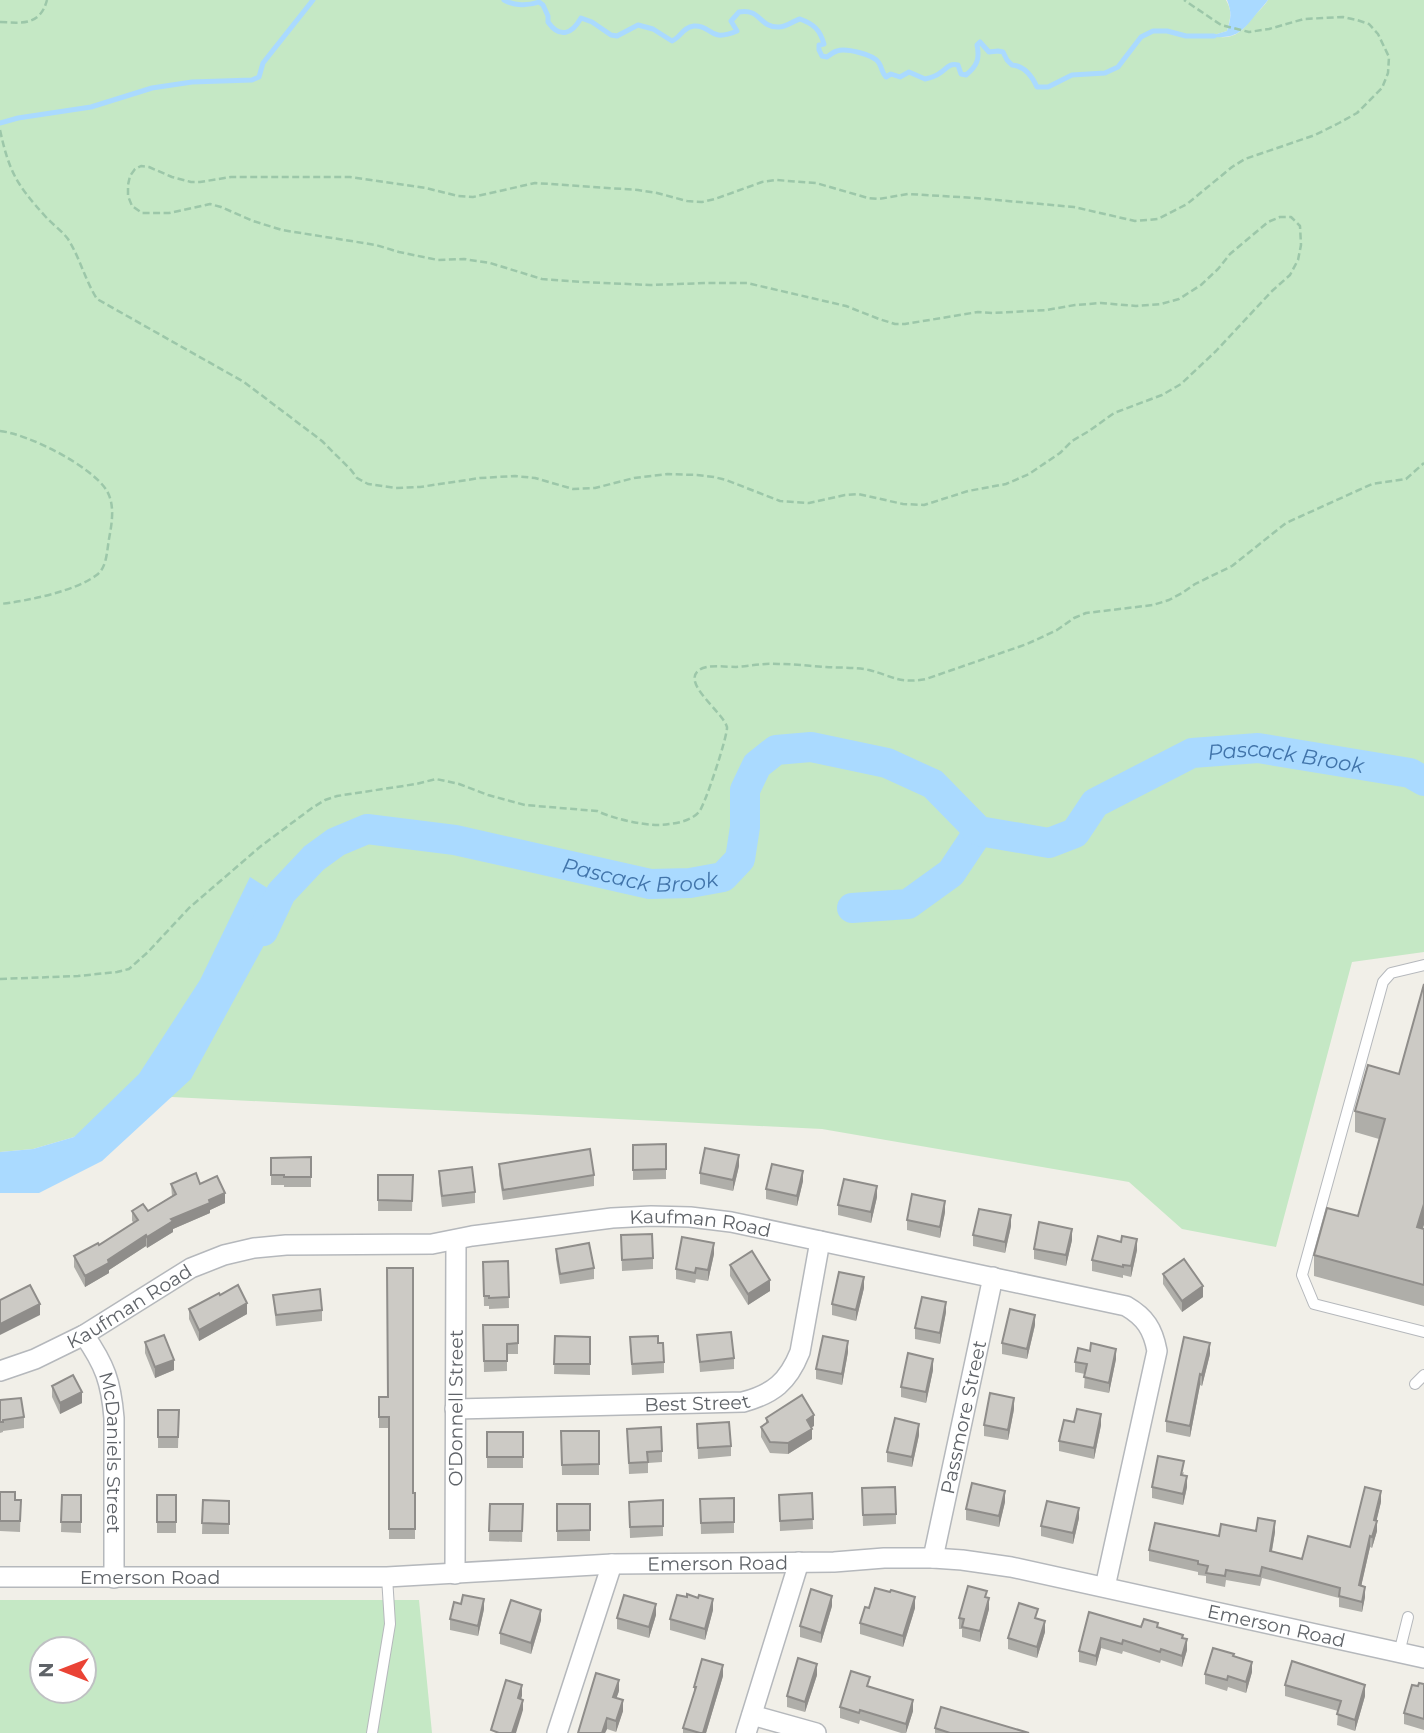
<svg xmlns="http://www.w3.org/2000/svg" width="1424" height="1733" font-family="Montserrat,sans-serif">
	<rect width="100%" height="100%" fill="#f1efe8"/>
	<g fill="#c5e8c5" fill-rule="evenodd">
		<path d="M0,0H1226C1233,12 1230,19 1227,31L1211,36C1233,40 1240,34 1253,17C1259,10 1263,8 1268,0H1424V952L1352,962L1276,1247L1182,1229L1129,1182L822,1129L172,1097L74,1137L33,1149L0,1152Z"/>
		<path d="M0,1600H419L432,1733H0ZM42,1649H84V1691H42Z"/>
	</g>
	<g fill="#aadaff">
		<path d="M1227,0H1268C1263,7 1258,11 1253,18C1238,37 1231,38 1207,37L1227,31C1231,18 1232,13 1227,0Z"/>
		<polygon points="250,877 288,901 191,1079 102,1161 39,1193 0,1193 0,1152 33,1149 74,1137 139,1074 200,980"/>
	</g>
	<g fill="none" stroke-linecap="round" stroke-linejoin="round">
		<g stroke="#aadaff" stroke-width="5">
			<path d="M504,0C514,6 528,6 539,2L543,5L548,16V22C560,39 572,34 581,18L592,22L611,35L617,36L638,25L653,29L672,41C681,37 683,27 694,26C713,25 708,43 737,31L731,21L739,12C761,8 759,28 779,27C786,27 793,21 800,19C814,24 820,30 824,44L819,45V50L822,56L827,57C830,55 833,52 837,51C845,48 874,54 879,63C882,68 882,73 886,77L891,74L900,77L909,72L925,79C930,78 936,76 940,73C947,69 948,63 958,65L961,74L966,75C977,66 980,59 977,45L980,42L989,52L998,51L1003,52L1007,60L1012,65C1025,66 1032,76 1037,87H1048L1072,75L1105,73L1118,67L1141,37L1153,31H1167L1186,36H1214"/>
			<polyline points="0,123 18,118 91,107 152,88 192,82 252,80 259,77 263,63 313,0"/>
		</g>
		<g stroke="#aadaff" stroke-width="30">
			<polyline points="852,908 908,904 951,873 979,831"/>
			<path id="s1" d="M263,931L281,893L314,858L336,842L367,829L455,840L650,884L690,883L723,877L740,859L745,827V790L757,765L776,750L811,747L887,763L933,784L979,831L1049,843L1075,833L1095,803L1192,753L1258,748L1410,773L1424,781"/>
		</g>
		<g stroke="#b5b8bc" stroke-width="12">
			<g id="service">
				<polyline points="1424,965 1391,973 1383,982 1302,1275 1314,1304 1424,1332"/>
				<polyline points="1415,1384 1424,1375"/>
				<polyline points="1399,1653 1408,1617"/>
				<polyline points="372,1733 390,1624 387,1577"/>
			</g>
		</g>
		<g stroke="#b5b8bc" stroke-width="22">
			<g id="minor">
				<path id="s2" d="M84,1335C105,1365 111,1382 114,1418V1578"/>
				<path id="s3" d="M0,1371L35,1359L84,1335L191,1268L224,1255L254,1248L286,1245L432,1244L472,1236L612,1218L651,1216L690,1217L731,1222L1126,1306C1145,1317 1153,1329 1157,1351L1105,1587"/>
				<path id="s4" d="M455,1409L743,1402C773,1394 788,1382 800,1352L820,1241"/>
				<path id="s5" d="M933,1558L993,1277"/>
				<path id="s6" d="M455,1574L456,1240"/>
				<path id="s7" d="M0,1577H387L612,1564L834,1562L884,1558H933L962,1560L1011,1567L1424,1658"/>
				<polyline points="752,1715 816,1733"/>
				<polyline points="557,1733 612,1564"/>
				<polyline points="746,1733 799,1562"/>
			</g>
		</g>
		<g stroke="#9cc7a9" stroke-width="2.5" stroke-dasharray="7 3.5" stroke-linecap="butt">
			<path d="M0,22C22,23 40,26 47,0"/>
			<path d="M0,130C9,171 16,184 45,216C52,224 62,231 68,239C80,258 85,280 97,299L244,382L322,441L351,470L357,478L368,484L396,488L420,487L480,478L515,476L535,478L573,489L595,488L634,478L668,474L697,475L714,477L726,480L780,501L809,503L845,495L858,494L903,504L924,505L968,491L1006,484L1029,474L1060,453L1072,441L1089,431L1114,413L1162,395L1181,384L1216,351L1272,291L1290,275L1298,260L1301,245L1300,226L1291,217H1280L1268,222L1230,254L1218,269L1201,285L1179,299L1161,304L1136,306L1101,303L1075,305L1047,310L993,313L978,312L905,324H895L879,319L846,306L747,283H706L650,285L583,282L542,279L490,263L464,259L438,260L399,252L376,245L282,230L253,221L221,207L210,204L169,213H142L132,206L128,196V185L130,176L135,169L141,166L149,167L172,177L191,182H200L231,177H350L426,188L458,196L473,197L535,183L638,190L657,193L687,201L702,202L715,199L762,182L776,180L816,183L868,198L879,199L908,194L975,198L1074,207L1135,221L1158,219L1187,204L1232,167L1245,159L1315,135L1339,123L1357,113L1382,88L1388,73L1389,57L1378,34L1369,24L1357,20L1343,17L1304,19L1269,29L1249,32L1221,25L1184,0"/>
			<path d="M0,431C28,434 92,466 107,491C115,505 112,523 109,539C107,550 107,566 98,574C77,591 27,601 0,604"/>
			<path d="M0,979L78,976L117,972L129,969L148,952L189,908L261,846L312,808L325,800L337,796L416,784L436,779L459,784L488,795L525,805L597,811C614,819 651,828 669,824C679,823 692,820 699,812C705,805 728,735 727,727C723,712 681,683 699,670C707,664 726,667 736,667C750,666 764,663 778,664C794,664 810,666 826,667C840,668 855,667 869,670C893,676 898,684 926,679L1027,644L1057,630L1074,618L1086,613L1153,605L1169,600L1182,593L1195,584L1232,566L1286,523L1372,484L1406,479L1424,463"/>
		</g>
		<use href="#service" stroke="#fff" stroke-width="10"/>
		<use href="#minor" stroke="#fff" stroke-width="19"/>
	</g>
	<g fill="#afaea9">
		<polygon points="1368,1065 1423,1229 1424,1229 1424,1306 1314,1276 1314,1255 1358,1216 1379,1139 1355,1132 1355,1111"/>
		<polygon points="633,1145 666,1169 666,1179 633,1180"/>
		<polygon points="311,1157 311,1187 284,1187 284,1185 271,1185 271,1158"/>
		<polygon points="499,1164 594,1175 594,1186 503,1200 499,1175"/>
		<polygon points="739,1166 733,1191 700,1184 700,1173"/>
		<polygon points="439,1171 475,1192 475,1203 442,1207 439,1182"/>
		<polygon points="378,1175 413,1175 412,1211 378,1211"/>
		<polygon points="803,1181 797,1206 766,1199 766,1189"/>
		<polygon points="171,1184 200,1184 225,1203 210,1210 210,1213 173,1229 173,1232 147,1248 146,1246 109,1270 109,1273 85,1287 74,1267 74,1256 99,1245 134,1223 132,1221 132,1211 148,1211 172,1196"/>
		<polygon points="877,1197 871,1223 838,1215 838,1205"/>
		<polygon points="945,1212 940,1238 907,1230 907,1220"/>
		<polygon points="1011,1226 1005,1253 973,1246 973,1235"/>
		<polygon points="621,1235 653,1258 653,1269 622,1271"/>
		<polygon points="1072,1240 1066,1266 1034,1259 1034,1249"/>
		<polygon points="1121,1242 1137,1250 1131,1277 1123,1275 1123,1278 1092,1271 1092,1260"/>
		<polygon points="556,1249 594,1268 594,1279 560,1284 556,1259"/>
		<polygon points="714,1254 708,1281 696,1279 695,1283 676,1279 676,1269"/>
		<polygon points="508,1261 509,1308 489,1309 489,1306 484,1306 483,1262"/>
		<polygon points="730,1265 770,1291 748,1305 730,1276"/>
		<polygon points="1163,1274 1203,1297 1182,1312 1163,1284"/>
		<polygon points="864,1288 856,1321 832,1315 832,1304"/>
		<polygon points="220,1295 247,1314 199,1341 189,1319 189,1309"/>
		<polygon points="273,1295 322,1310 322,1321 276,1326"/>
		<polygon points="946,1312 940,1344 915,1339 915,1328"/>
		<polygon points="483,1325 518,1325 518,1354 507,1354 507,1371 484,1372"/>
		<polygon points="1035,1325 1027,1359 1002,1354 1002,1343"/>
		<polygon points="697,1335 734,1358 734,1369 700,1372"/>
		<polygon points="555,1336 590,1337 590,1375 554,1374"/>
		<polygon points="630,1337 658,1343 664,1362 664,1373 632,1375"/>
		<polygon points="145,1342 174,1370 155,1378 145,1353"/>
		<polygon points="848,1352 842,1385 816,1379 816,1369"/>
		<polygon points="1210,1354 1202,1386 1200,1385 1190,1437 1166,1432 1166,1421"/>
		<polygon points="1116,1359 1109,1393 1084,1388 1085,1374 1075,1372 1075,1362"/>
		<polygon points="933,1370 926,1403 901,1397 901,1387"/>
		<polygon points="52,1386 82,1403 60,1414 52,1397"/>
		<polygon points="379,1397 388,1397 413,1493 415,1493 415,1539 389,1539 389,1428 379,1428"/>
		<polygon points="0,1400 24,1417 24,1428 3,1431 3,1432 0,1433"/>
		<polygon points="1014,1409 1008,1440 984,1436 984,1425"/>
		<polygon points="158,1410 179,1410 178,1448 158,1448"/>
		<polygon points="766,1418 814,1426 811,1427 812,1439 788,1454 770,1453 761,1437 761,1427 766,1424"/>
		<polygon points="1074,1422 1101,1425 1094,1459 1059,1451 1059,1441"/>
		<polygon points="697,1424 731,1446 731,1456 698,1459"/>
		<polygon points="627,1429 662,1451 662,1462 648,1463 648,1473 629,1474"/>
		<polygon points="561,1431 599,1431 599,1475 562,1475"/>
		<rect x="487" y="1432" width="36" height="36"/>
		<polygon points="919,1435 912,1467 887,1462 887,1452"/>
		<polygon points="1184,1472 1183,1475 1187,1487 1183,1505 1152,1498 1152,1487"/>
		<polygon points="862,1488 896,1514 896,1524 863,1526"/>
		<polygon points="0,1492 15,1500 21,1500 20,1532 0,1531"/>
		<polygon points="812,1493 813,1529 780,1531 779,1495"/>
		<polygon points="62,1495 81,1495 81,1533 61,1532"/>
		<rect x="157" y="1495" width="19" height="38"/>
		<polygon points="734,1498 734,1533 701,1534 700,1499"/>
		<polygon points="203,1500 229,1501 229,1534 202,1534"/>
		<polygon points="663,1500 663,1536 630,1538 629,1502"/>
		<polygon points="1005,1502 999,1527 966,1520 966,1509"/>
		<polygon points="1381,1502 1376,1521 1377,1531 1372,1548 1370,1547 1361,1586 1365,1597 1362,1612 1339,1607 1339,1598 1262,1578 1260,1586 1226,1580 1225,1587 1206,1583 1206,1576 1198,1575 1198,1572 1149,1561 1149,1550 1219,1536 1256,1531 1275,1532 1272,1551 1302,1559 1350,1547"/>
		<polygon points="490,1504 523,1504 522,1542 489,1541"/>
		<rect x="557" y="1504" width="33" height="37"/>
		<polygon points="1079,1518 1073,1544 1041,1536 1041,1526"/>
		<polygon points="987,1597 989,1609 980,1642 962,1637 962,1629 959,1629 959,1618"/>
		<polygon points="461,1604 484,1609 478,1636 450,1630 450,1619"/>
		<polygon points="832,1606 821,1643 800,1637 800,1626"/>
		<polygon points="869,1608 915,1608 903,1647 860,1634 860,1623"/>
		<polygon points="713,1610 705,1640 670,1630 670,1619"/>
		<polygon points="1089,1612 1141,1627 1158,1627 1183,1638 1187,1650 1182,1667 1161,1660 1160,1663 1123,1651 1122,1654 1101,1648 1096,1666 1079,1662 1079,1651"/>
		<polygon points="656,1615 649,1638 617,1629 617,1618"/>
		<polygon points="1038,1619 1045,1632 1037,1658 1008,1649 1008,1638"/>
		<polygon points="541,1620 531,1654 500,1644 500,1633"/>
		<polygon points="1234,1656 1252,1672 1246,1693 1228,1687 1227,1691 1205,1684 1205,1674"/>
		<polygon points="817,1675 805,1712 787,1707 787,1696"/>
		<polygon points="723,1676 706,1733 683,1733 683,1728 694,1693 694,1687"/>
		<polygon points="1424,1684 1424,1730 1404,1724 1404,1713 1418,1686"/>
		<polygon points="1285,1685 1365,1696 1355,1731 1337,1725 1338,1711 1285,1696"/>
		<polygon points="870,1687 913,1711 906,1733 901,1733 860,1720 859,1724 840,1718 840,1707"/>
		<polygon points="619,1691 616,1698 623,1711 616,1732 607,1729 605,1733 578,1733"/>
		<polygon points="935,1728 1029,1733 935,1733"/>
	</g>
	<g fill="#8f8d8a">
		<polygon points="739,1155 739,1166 733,1191 733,1180"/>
		<polygon points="803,1171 803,1181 797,1206 797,1196"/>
		<polygon points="877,1186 877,1197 871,1223 871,1212"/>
		<polygon points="225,1193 225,1203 210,1210 210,1213 173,1229 173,1232 147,1248 147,1237 171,1219"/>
		<polygon points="945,1201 945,1212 940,1238 940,1227"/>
		<polygon points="1424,1204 1424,1225 1417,1248 1417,1227"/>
		<polygon points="1011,1215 1011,1226 1005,1253 1005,1242"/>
		<polygon points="1072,1229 1072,1240 1066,1266 1066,1255"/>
		<polygon points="146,1235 146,1246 109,1270 109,1273 85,1287 85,1276 108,1260"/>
		<polygon points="1137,1239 1137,1250 1131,1277 1131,1266"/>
		<polygon points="714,1243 714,1254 708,1281 708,1270"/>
		<polygon points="864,1277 864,1288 856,1321 856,1310"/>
		<polygon points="770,1280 770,1291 748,1305 748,1294"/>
		<polygon points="1203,1286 1203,1297 1182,1312 1182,1301"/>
		<polygon points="946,1302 946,1312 940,1344 940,1333"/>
		<polygon points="247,1303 247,1314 199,1341 199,1330"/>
		<polygon points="40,1304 40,1315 0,1335 0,1324"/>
		<polygon points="1035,1315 1035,1325 1027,1359 1027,1349"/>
		<polygon points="848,1341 848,1352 842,1385 842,1374"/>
		<polygon points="1210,1343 1210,1354 1202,1386 1202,1375"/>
		<polygon points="1116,1349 1116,1359 1109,1393 1109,1383"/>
		<polygon points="933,1359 933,1370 926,1403 926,1392"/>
		<polygon points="174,1360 174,1370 155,1378 155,1367"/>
		<polygon points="1200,1374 1200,1385 1190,1437 1190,1426"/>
		<polygon points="82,1392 82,1403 60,1414 60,1403"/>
		<polygon points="1014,1398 1014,1409 1008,1440 1008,1430"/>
		<polygon points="1101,1414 1101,1425 1094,1459 1094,1448"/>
		<polygon points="814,1415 814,1426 807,1430 807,1420"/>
		<polygon points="919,1424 919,1435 912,1467 912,1457"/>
		<polygon points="812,1429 812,1439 788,1454 788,1443"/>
		<polygon points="1187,1476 1187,1487 1183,1505 1183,1494"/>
		<polygon points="1005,1491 1005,1502 999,1527 999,1516"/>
		<polygon points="1381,1491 1381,1502 1376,1523 1377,1521 1377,1531 1372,1548 1374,1520"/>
		<polygon points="1079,1508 1079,1518 1073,1544 1073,1533"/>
		<polygon points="1275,1521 1275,1532 1270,1561 1270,1551"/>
		<polygon points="1370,1536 1370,1547 1359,1596 1359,1585"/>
		<polygon points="1365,1587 1365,1597 1362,1612 1362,1602"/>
		<polygon points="832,1596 832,1606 821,1643 821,1633"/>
		<polygon points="915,1597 915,1608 903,1647 903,1636"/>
		<polygon points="989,1598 989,1609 980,1642 980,1631"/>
		<polygon points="484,1599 484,1609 478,1636 478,1626"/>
		<polygon points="713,1599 713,1610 705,1640 705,1629"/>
		<polygon points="656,1604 656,1615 649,1638 649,1627"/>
		<polygon points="541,1610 541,1620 531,1654 531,1643"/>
		<polygon points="1045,1621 1045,1632 1037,1658 1037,1647"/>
		<polygon points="1101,1638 1101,1648 1096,1666 1096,1656"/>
		<polygon points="1187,1639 1187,1650 1182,1667 1182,1656"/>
		<polygon points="1252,1662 1252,1672 1246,1693 1246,1682"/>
		<polygon points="817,1664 817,1675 805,1712 805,1702"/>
		<polygon points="723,1665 723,1676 706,1733 703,1733"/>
		<polygon points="619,1680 619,1691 613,1708 613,1697"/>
		<polygon points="522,1685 522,1696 518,1709 518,1698"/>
		<polygon points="1365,1685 1365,1696 1355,1731 1355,1720"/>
		<polygon points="523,1700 523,1710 516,1733 512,1733"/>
		<polygon points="623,1700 623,1711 616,1732 616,1721"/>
		<polygon points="913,1700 913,1711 906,1733 906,1724"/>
		<polygon points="607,1718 607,1729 605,1733 602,1733"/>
	</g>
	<g fill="#cccac5" stroke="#8f8d8a" stroke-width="2">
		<polygon points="1424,984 1424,1204 1417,1227 1424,1229 1424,1285 1314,1255 1327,1208 1358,1216 1385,1119 1355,1111 1368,1065 1399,1074"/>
		<polygon points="666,1144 666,1169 633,1170 633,1145"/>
		<polygon points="705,1148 739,1155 733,1180 700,1173"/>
		<polygon points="590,1149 594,1175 503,1190 499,1164"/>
		<polygon points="311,1157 311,1177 284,1177 284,1175 271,1175 271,1158"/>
		<polygon points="772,1164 803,1171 797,1196 766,1189"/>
		<polygon points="472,1167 475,1192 442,1196 439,1171"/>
		<polygon points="196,1173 200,1184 217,1176 225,1193 209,1200 210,1203 171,1219 173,1221 147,1237 146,1235 108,1260 109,1263 85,1276 74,1256 98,1243 99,1245 138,1220 132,1211 143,1204 148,1211 176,1194 171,1184"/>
		<polygon points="378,1175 413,1175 412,1201 378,1200"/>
		<polygon points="844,1179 877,1186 871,1212 838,1205"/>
		<polygon points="912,1194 945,1201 940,1227 907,1220"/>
		<polygon points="979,1209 1011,1215 1005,1242 973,1235"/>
		<polygon points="1039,1222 1072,1229 1066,1255 1034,1249"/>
		<polygon points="652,1234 653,1258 622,1260 621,1235"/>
		<polygon points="1098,1236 1121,1242 1122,1236 1137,1239 1131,1266 1123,1265 1123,1267 1092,1260"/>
		<polygon points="682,1237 714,1243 708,1270 696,1268 695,1273 676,1269"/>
		<polygon points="589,1243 594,1268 560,1274 556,1249"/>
		<polygon points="752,1251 770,1280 748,1294 730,1265"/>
		<polygon points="1184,1259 1203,1286 1182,1301 1163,1274"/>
		<polygon points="508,1261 509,1297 489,1298 489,1296 484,1296 483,1262"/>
		<polygon points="387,1268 413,1268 413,1493 415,1493 415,1529 389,1529 389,1417 379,1417 379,1397 388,1397"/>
		<polygon points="839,1272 864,1277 856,1310 832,1304"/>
		<polygon points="30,1285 40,1304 0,1324 0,1300"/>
		<polygon points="238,1285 247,1303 199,1330 189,1309 219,1293 220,1295"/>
		<polygon points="320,1289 322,1310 276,1315 273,1295"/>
		<polygon points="922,1297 946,1302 940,1333 915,1328"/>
		<polygon points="1010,1309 1035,1315 1027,1349 1002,1343"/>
		<polygon points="483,1325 518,1325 518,1343 507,1344 507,1361 484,1361"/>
		<polygon points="731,1332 734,1358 700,1362 697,1335"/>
		<polygon points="164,1335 174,1360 155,1367 145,1342"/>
		<polygon points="555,1336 590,1337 590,1364 554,1364"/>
		<polygon points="658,1336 658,1343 663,1343 664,1362 632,1364 630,1337"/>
		<polygon points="823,1336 848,1341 842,1374 816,1369"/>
		<polygon points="1184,1337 1210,1343 1202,1375 1200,1374 1190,1426 1166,1421"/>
		<polygon points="1091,1343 1116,1349 1109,1383 1084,1377 1087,1364 1075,1362 1078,1348 1090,1351"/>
		<polygon points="908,1353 933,1359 926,1392 901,1387"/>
		<polygon points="73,1375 82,1392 60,1403 52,1386"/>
		<polygon points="990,1393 1014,1398 1008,1430 984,1425"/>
		<polygon points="802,1395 814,1415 807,1420 812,1429 788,1443 770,1442 761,1427 768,1422 766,1418"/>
		<polygon points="21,1398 24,1417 3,1420 3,1422 0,1422 0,1400"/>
		<polygon points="1077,1409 1101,1414 1094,1448 1059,1441 1064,1420 1074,1422"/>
		<polygon points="158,1410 179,1410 178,1437 158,1437"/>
		<polygon points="895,1418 919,1424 912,1457 887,1452"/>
		<polygon points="729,1422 731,1446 698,1448 697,1424"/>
		<polygon points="661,1427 662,1451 647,1452 648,1462 629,1463 627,1429"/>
		<polygon points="561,1431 599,1431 599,1464 562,1465"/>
		<rect x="487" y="1432" width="36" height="25"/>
		<polygon points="1158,1456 1184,1461 1181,1475 1187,1476 1183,1494 1152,1487"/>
		<polygon points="972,1483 1005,1491 999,1516 966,1509"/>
		<polygon points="895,1487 896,1514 863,1515 862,1488"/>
		<polygon points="1365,1487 1381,1491 1374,1520 1377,1521 1372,1537 1370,1536 1359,1585 1365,1587 1362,1602 1339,1596 1340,1588 1262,1567 1260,1576 1226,1570 1225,1576 1206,1573 1208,1566 1198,1564 1198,1561 1149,1550 1155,1523 1219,1536 1221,1524 1256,1531 1258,1518 1275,1521 1270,1551 1302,1559 1308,1536 1350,1547"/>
		<polygon points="0,1492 15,1492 15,1500 21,1500 20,1521 0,1521"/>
		<polygon points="812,1493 813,1519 780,1521 779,1495"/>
		<polygon points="62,1495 81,1495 81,1522 61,1522"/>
		<rect x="157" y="1495" width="19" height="27"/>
		<polygon points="734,1498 734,1522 701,1523 700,1499"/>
		<polygon points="203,1500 229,1501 229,1524 202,1523"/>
		<polygon points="663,1500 663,1526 630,1527 629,1502"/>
		<polygon points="1047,1501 1079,1508 1073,1533 1041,1526"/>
		<polygon points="490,1504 523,1504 522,1531 489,1531"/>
		<polygon points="557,1504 590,1504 590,1530 557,1531"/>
		<polygon points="968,1586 987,1591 985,1597 989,1598 980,1631 962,1627 964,1619 959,1618"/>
		<polygon points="875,1588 890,1592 891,1590 915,1597 903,1636 860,1623 865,1607 869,1608"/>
		<polygon points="811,1589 832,1596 821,1633 800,1626"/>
		<polygon points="687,1594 698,1598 699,1595 713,1599 705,1629 670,1619 677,1595 687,1597"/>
		<polygon points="463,1595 484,1599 478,1626 450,1619 454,1602 461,1604"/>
		<polygon points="624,1595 656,1604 649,1627 617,1618"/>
		<polygon points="511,1600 541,1610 531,1643 500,1633"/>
		<polygon points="1019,1603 1038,1609 1035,1618 1045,1621 1037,1647 1008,1638"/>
		<polygon points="1089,1612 1141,1627 1144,1619 1158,1623 1157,1627 1183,1635 1182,1638 1187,1639 1182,1656 1161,1649 1160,1652 1123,1640 1122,1644 1101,1638 1096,1656 1079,1651"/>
		<polygon points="1213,1648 1234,1654 1233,1656 1252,1662 1246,1682 1228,1676 1227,1680 1205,1674"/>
		<polygon points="798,1658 817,1664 805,1702 787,1696"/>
		<polygon points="702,1659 723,1665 703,1733 700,1733 683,1728 696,1687 694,1687"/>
		<polygon points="1292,1661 1365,1685 1355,1720 1337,1714 1341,1701 1285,1685"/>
		<polygon points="851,1671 870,1677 867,1686 913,1700 906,1724 860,1710 859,1713 840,1707"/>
		<polygon points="596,1673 619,1680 613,1697 623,1700 616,1721 607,1718 602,1733 578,1733"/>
		<polygon points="506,1680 522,1685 518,1698 523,1700 512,1733 499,1733 491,1730"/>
		<polygon points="1419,1683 1424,1684 1424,1719 1404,1713 1412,1685 1418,1686"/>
		<polygon points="941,1707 1029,1733 950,1733 935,1728"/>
	</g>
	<g text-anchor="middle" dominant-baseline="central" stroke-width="7" stroke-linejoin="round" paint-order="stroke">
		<g font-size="19" fill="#5f6368" stroke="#fff">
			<text stroke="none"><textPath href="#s3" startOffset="733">Kaufman Road</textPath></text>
			<text stroke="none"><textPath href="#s3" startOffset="145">Kaufman Road</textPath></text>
			<text stroke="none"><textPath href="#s4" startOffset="242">Best Street</textPath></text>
			<text stroke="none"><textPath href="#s6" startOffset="166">O'Donnell Street</textPath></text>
			<text stroke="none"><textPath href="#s5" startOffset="144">Passmore Street</textPath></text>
			<text stroke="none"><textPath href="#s2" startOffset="124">McDaniels Street</textPath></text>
			<text stroke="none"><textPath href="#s7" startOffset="718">Emerson Road</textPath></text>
			<text stroke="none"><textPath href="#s7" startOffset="150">Emerson Road</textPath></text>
			<text stroke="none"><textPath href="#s7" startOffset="1284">Emerson Road</textPath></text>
		</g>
		<g font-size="21" font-style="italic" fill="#4174aa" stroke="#fff">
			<text stroke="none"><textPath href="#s1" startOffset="1227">Pascack Brook</textPath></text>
			<text stroke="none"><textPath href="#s1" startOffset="429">Pascack Brook</textPath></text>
		</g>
	</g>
	<g transform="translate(63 1670) rotate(270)"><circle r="33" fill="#ffffff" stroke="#bfc1c3" stroke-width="2"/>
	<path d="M0-5L12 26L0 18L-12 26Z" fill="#ea4335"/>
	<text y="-10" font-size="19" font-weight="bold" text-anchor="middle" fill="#5f6368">N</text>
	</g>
</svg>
